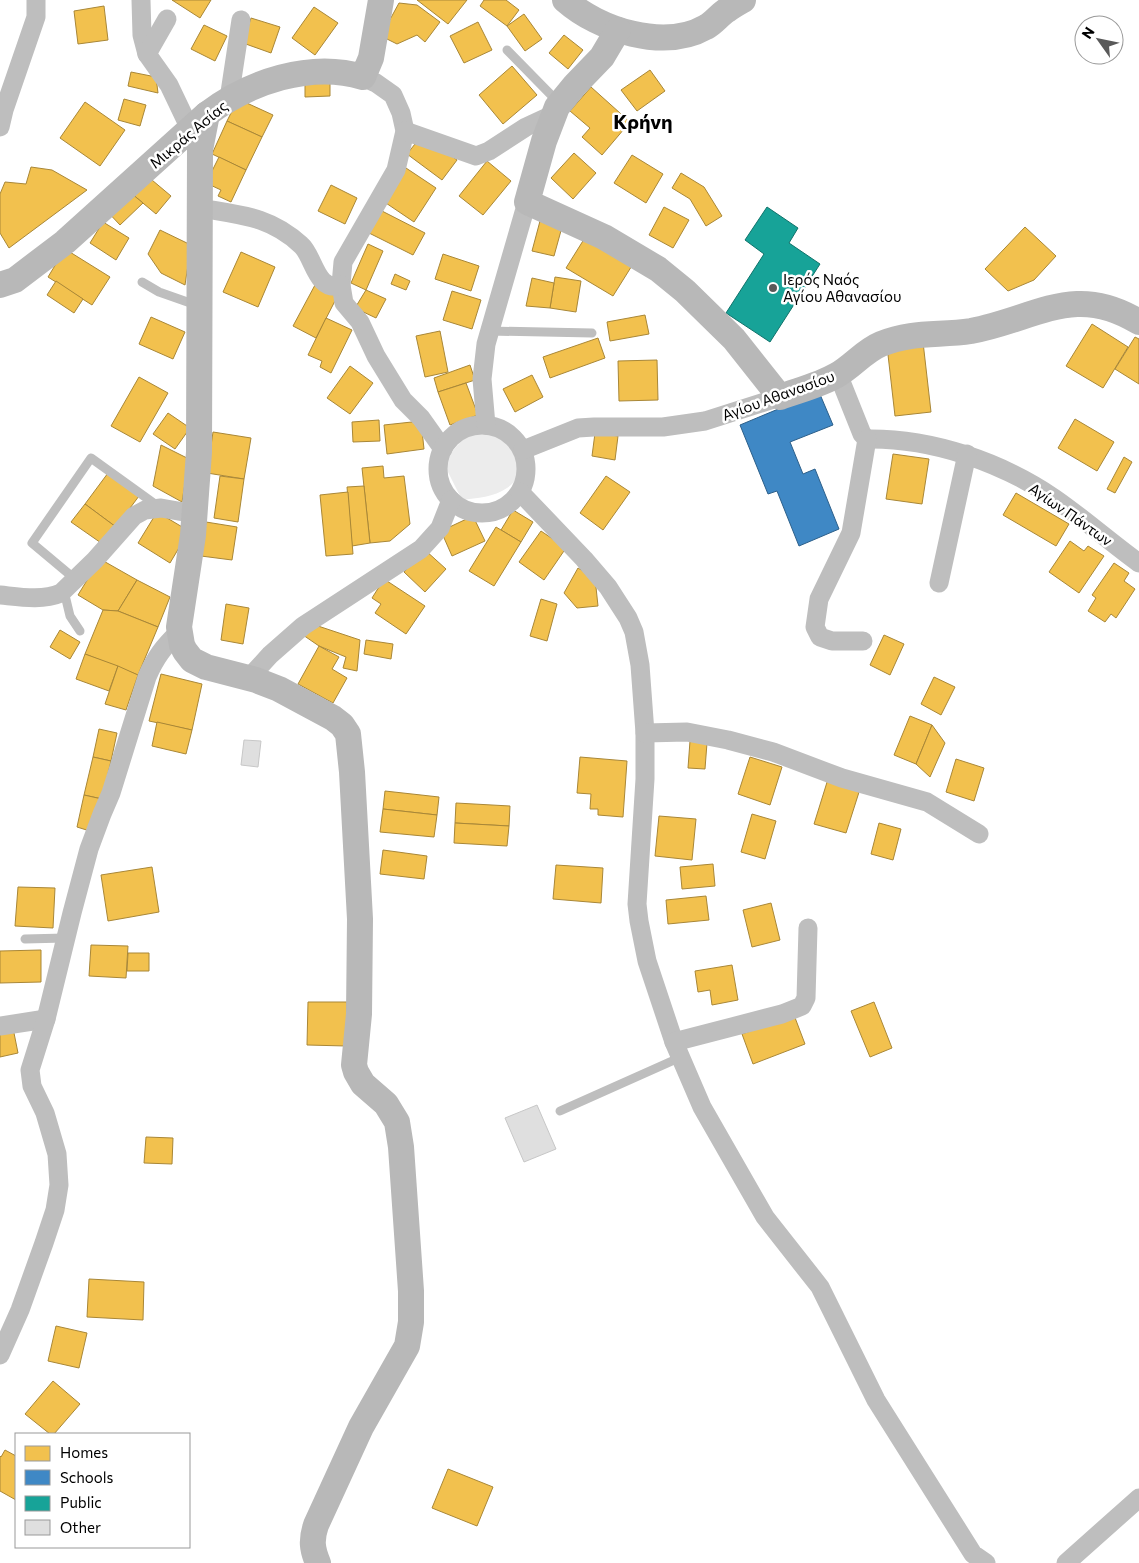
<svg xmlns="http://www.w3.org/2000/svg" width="1139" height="1563" font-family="Commissioner,sans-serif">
	<rect width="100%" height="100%" fill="#fff"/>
	<path fill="#ececec" d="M478,430C484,430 491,430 497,432C521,441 531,472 507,488C494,497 477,498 462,500L444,464C455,447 460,440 478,430Z"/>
	<g fill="#f2c14e" stroke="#a98737">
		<polygon points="172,0 211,0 200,18"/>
		<polygon points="417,0 467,0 448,24"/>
		<polygon points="484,0 506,0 519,10 507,26 480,6"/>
		<polygon points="399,3 417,5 440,22 425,42 417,35 397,44 381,36"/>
		<polygon points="104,6 108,40 78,44 74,11"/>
		<polygon points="314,7 338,23 315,55 292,38"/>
		<polygon points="524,14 542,39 525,51 507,26"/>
		<polygon points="251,18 280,27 271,53 243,43"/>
		<polygon points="478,22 492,50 464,63 450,36"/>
		<polygon points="204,25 227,36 215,61 191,49"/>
		<polygon points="564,35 583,50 568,69 549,53"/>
		<polygon points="512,66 537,95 503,124 479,95"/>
		<polygon points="650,70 665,91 637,111 621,90"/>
		<polygon points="131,72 156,77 158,93 128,86"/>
		<polygon points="330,83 330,96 305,97 305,84"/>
		<polygon points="591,87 630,122 602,155 582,137 590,128 570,111"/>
		<polygon points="124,99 146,105 140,126 118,120"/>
		<polygon points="238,99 273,115 262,137 227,121"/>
		<polygon points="85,102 125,130 100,166 60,138"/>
		<polygon points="227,121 262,137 246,170 212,154"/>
		<polygon points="415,144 441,148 457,160 442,180 407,154"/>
		<polygon points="574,153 596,173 573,199 551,178"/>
		<polygon points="632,155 663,174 646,203 614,183"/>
		<polygon points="219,157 246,170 231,202 218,196 221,190 206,183"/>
		<polygon points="487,161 511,181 483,215 459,196"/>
		<polygon points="403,166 436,188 414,222 380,199"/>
		<polygon points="31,167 52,170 87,190 9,248 0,233 0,194 5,182 26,184"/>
		<polygon points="681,173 704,187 722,216 706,226 690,199 672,188"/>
		<polygon points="146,175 171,196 156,214 131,193"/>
		<polygon points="331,185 357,198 345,224 318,211"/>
		<polygon points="126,189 143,203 120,225 105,209"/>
		<polygon points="664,207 689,220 673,248 649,235"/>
		<polygon points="380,210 425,233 413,255 369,233"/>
		<polygon points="540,221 562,227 554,256 532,251"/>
		<polygon points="103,222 129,238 116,260 90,243"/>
		<polygon points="1025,227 1056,256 1034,280 1008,291 985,269"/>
		<polygon points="160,230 191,245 185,285 161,273 148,254"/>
		<polygon points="586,236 633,264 613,296 566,268"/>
		<polygon points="368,244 383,251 366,290 351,283"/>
		<polygon points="65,249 110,277 92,305 48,277"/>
		<polygon points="241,252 275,267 258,307 223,292"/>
		<polygon points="443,254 479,266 471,291 435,279"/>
		<polygon points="395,274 410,281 406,290 391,284"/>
		<polygon points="555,277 581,281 576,312 550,308"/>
		<polygon points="532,278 554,283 550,308 526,306"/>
		<polygon points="56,281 83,299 74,313 47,295"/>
		<polygon points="315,285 337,297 316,338 293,326"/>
		<polygon points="366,290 386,299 376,318 355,308"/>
		<polygon points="452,291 481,300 472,329 443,320"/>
		<polygon points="645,315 649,334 610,341 607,322"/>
		<polygon points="151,317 185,332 173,359 139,344"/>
		<polygon points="326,318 352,330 331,373 320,367 322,361 308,355"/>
		<polygon points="1092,324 1128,347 1103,388 1066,366"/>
		<polygon points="440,331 448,372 425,377 416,336"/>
		<polygon points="1135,337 1139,339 1139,384 1115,369"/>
		<polygon points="598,338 605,358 550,378 543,357"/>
		<polygon points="923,342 931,412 895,416 887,346"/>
		<polygon points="657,360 658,400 619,401 618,361"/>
		<polygon points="470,365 475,380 438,392 434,378"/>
		<polygon points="350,366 373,383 350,414 327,398"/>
		<polygon points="532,375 543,397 515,412 503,389"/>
		<polygon points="139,377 168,393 140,442 111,426"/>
		<polygon points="466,383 478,415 450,425 438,392"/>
		<polygon points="168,413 190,428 175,449 153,434"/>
		<polygon points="1075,419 1114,442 1097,471 1058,448"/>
		<polygon points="379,420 380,441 353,442 352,422"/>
		<polygon points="421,421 424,449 387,454 384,425"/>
		<polygon points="213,432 251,438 244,479 207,473"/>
		<polygon points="595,433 618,436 615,460 592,456"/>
		<polygon points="161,445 189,459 182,502 153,486"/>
		<polygon points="893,454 929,459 922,504 886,499"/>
		<polygon points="1124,457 1132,462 1115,493 1107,489"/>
		<polygon points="383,466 384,478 404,476 410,524 390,541 370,543 362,468"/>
		<polygon points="108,473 139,496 116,527 85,504"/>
		<polygon points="220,476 244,479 238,522 214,518"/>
		<polygon points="606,476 630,492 603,530 580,513"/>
		<polygon points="364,486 370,543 352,546 347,487"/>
		<polygon points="348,492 353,554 326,556 320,495"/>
		<polygon points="1016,493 1069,524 1056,546 1003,515"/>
		<polygon points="85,504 116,527 104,545 71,522"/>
		<polygon points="513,510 533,522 521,542 501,530"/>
		<polygon points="157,512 189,531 170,563 138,543"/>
		<polygon points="473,516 485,541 452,556 441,531"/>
		<polygon points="206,522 237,527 232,560 201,556"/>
		<polygon points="496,527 521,542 494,586 469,571"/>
		<polygon points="541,531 566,548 544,580 519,562"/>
		<polygon points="1070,541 1084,551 1088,546 1104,556 1079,593 1049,572"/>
		<polygon points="425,550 446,569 425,592 404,572"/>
		<polygon points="100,559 137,580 118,611 103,610 78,595"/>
		<polygon points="1114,563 1129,573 1124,581 1135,589 1116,618 1111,614 1105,622 1088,611 1096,598 1092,595"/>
		<polygon points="578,568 595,578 598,606 577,608 564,593"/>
		<polygon points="384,579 425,606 406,634 375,613 381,604 372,598"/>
		<polygon points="137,580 170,597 158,627 118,611"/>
		<polygon points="541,599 557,604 547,641 530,636"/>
		<polygon points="226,604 249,608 243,644 221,640"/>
		<polygon points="103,610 118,611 158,627 138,675 85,654"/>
		<polygon points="312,624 360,640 357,671 343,668 346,657 319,646 303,635"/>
		<polygon points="60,630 80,642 70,659 50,647"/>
		<polygon points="884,635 904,644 890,675 870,665"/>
		<polygon points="366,640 393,644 391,659 364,654"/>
		<polygon points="319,646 339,657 332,669 347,678 333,703 298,684"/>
		<polygon points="85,654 118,666 109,691 76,679"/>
		<polygon points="118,666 138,675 126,710 105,704"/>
		<polygon points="161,674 202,684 192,730 149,721"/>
		<polygon points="934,677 955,687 941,715 921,704"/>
		<polygon points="910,716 932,725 916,764 894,755"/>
		<polygon points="157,722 192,730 186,754 152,746"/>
		<polygon points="932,725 945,743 930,777 916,764"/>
		<polygon points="99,729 117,733 111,761 93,757"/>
		<polygon points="690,741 707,743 705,769 688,768"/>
		<polygon points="93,757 111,761 102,799 84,795"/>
		<polygon points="580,757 627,761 623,817 598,815 598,809 590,809 591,794 577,793"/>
		<polygon points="750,757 782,767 770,805 738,794"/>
		<polygon points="956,759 984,768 974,801 946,792"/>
		<polygon points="828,779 860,789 846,833 814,824"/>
		<polygon points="385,791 439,797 437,815 383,809"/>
		<polygon points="84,795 102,799 93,832 77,827"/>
		<polygon points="456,803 510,806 509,826 455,823"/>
		<polygon points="383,809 437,815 434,837 380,832"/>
		<polygon points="752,814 776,821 765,859 741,852"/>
		<polygon points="659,816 696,819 692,860 655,856"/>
		<polygon points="455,823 509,826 507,846 454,843"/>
		<polygon points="879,823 901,829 893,860 871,854"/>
		<polygon points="383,850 427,856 424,879 380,874"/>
		<polygon points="713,864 715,886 682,889 680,867"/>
		<polygon points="556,865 603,868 601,903 553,899"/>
		<polygon points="152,867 159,912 108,921 101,875"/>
		<polygon points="18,887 55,888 53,928 15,926"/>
		<polygon points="706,896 709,920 668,924 666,900"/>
		<polygon points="771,903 780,940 752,947 743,910"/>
		<polygon points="91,945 128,946 126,978 89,976"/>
		<polygon points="41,950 41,982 0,983 0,951"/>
		<polygon points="128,953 149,953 149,971 127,971"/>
		<polygon points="732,965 738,1000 712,1005 710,990 698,992 695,971"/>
		<polygon points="308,1002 347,1002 346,1046 307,1045"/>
		<polygon points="874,1002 892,1048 870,1057 851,1011"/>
		<polygon points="794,1015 805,1044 753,1064 742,1034"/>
		<polygon points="13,1028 18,1053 0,1057 0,1031"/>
		<polygon points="146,1137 173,1138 172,1164 144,1163"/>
		<polygon points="89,1279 144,1282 143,1320 87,1317"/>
		<polygon points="56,1326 87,1333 79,1368 48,1361"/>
		<polygon points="53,1381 80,1404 54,1434 50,1434 25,1414"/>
		<polygon points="5,1450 16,1456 16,1500 0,1491 0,1456 1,1457"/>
		<polygon points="448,1469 493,1487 477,1526 432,1508"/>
	</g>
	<polygon fill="#3f88c5" stroke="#2c5f8a" points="819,392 833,425 790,442 803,474 815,469 839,529 799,546 777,491 768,494 740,425"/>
	<polygon fill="#17a398" stroke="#10726a" points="767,207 798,228 789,243 820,264 770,342 726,313 764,254 745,240"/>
	<g fill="#dfdfdf" stroke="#c7c7c7">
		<polygon points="244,740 261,741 258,767 241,765"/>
		<polygon points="537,1105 556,1149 524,1162 505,1118"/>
	</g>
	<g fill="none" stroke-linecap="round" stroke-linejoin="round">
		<g stroke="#bebebe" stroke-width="9">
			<polyline points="507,50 558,102"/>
			<polyline points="142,282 159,292 196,305"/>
			<polyline points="490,331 592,333"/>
			<polyline points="75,579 32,543 91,458 159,507"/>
			<polyline points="64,591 70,616 80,631"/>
			<polyline points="25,939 65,938"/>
			<polyline points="560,1111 681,1057"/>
		</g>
		<g stroke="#bebebe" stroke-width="19">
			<polyline points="141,0 142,35 147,54"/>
			<polyline points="167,19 147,54 169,85 190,129"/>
			<polyline points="363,77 376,83 393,95 401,113 405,131 396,170 343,262 341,285 344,303 360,322 376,356 403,400 421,418 443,449"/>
			<polyline points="229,99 241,20"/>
			<polyline points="0,127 4,110 36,17 36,0"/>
			<polyline points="405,131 476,156 489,151 526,127 554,114"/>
			<path d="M200,208C240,215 270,216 301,245C314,256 316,293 341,285"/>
			<path d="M838,374L862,434L867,439C932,438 1001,462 1054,498C1083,518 1110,542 1139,563"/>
			<circle cx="482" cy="469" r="44"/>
			<polyline points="486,425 482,379 486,344 527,202"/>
			<polyline points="523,450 578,428 594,427 663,427 705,421 780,397"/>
			<polyline points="520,492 584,559 608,587 628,618 634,632 640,665 645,733 645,779 637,904 639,921 647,961 674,1042 702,1107 765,1217 820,1287 876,1400 973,1554 986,1563"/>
			<polyline points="939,583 967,454"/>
			<path d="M0,595C20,597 42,601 61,593L95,560L134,516L145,510L161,508L195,514"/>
			<polyline points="863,641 832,641 820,637 815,627 819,599 851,533 867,439"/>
			<polyline points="249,678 270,655 303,626 421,549 440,528 451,500"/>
			<polyline points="645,733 687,732 728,740 773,752 842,778 927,802 979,834"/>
			<polyline points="0,1026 46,1019"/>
			<polyline points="674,1042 782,1014 802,1006 806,998 808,928"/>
			<path d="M0,1355L20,1310L44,1243L55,1210L59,1185L57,1154L45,1113L32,1086L30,1070L46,1019L72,913L89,849L102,814L111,793L147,677C155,658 164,646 179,632"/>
			<polyline points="1066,1563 1139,1498"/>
		</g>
		<g stroke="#b8b8b8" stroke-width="26">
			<path d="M565,0C599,30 664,51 706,27C714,23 719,15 727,10C732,6 738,3 743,0"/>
			<path d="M618,30L602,57L575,85L557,107L544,141L527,202L604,237L658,269L685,291L734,339L780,397C799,390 820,385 837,375C853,366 864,351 881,344C913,331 939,336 971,331C1036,319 1074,282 1139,322"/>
			<path d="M207,114L200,150L199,452L193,535L179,627L182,645L185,651L192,660L206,667L256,680L279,689L333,718L342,725L348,734L352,772L360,919L359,1014L354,1065L356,1072L363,1084L386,1104L397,1122L401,1147L411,1291V1322L407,1346L361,1427L316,1525C311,1540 312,1549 318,1563"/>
			<path d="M0,285L15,280L65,242L207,114C249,82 310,61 363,77L371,58L381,0"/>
		</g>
	</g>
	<circle fill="#595959" stroke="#fff" stroke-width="2" cx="773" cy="288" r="5"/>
	<g text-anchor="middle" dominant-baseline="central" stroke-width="5" stroke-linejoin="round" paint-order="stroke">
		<g font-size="15" fill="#000" stroke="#fff">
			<text transform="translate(188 134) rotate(-40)">Μικράς Ασίας</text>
			<text transform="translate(778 395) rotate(-20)">Αγίου Αθανασίου</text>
			<text transform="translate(1071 514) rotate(35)">Αγίων Πάντων</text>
		</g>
		<g font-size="15" fill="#000" stroke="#fff" text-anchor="start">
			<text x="783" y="279">Ιερός Ναός<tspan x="783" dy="17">Αγίου Αθανασίου</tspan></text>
		</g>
		<g font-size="20" font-weight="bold" fill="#000" stroke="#fff">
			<text x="643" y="121">Κρήνη</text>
		</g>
	</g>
	<rect x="15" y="1433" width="175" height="115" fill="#ffffff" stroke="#999999"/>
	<rect x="25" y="1446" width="25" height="15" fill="#f2c14e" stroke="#999999"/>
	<text x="60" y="1458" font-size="15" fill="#000000">Homes</text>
	<rect x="25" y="1470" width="25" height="15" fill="#3f88c5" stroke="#999999"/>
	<text x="60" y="1483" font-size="15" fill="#000000">Schools</text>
	<rect x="25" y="1496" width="25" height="15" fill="#17a398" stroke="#999999"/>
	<text x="60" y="1508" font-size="15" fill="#000000">Public</text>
	<rect x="25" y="1520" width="25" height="15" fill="#dfdfdf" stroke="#999999"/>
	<text x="60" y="1533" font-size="15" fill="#000000">Other</text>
	<g transform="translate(1099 40) rotate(303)"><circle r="24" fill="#ffffff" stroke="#999999"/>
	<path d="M0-4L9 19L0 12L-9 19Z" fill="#595959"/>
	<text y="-8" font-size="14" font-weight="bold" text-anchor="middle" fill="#000000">N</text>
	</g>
</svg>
